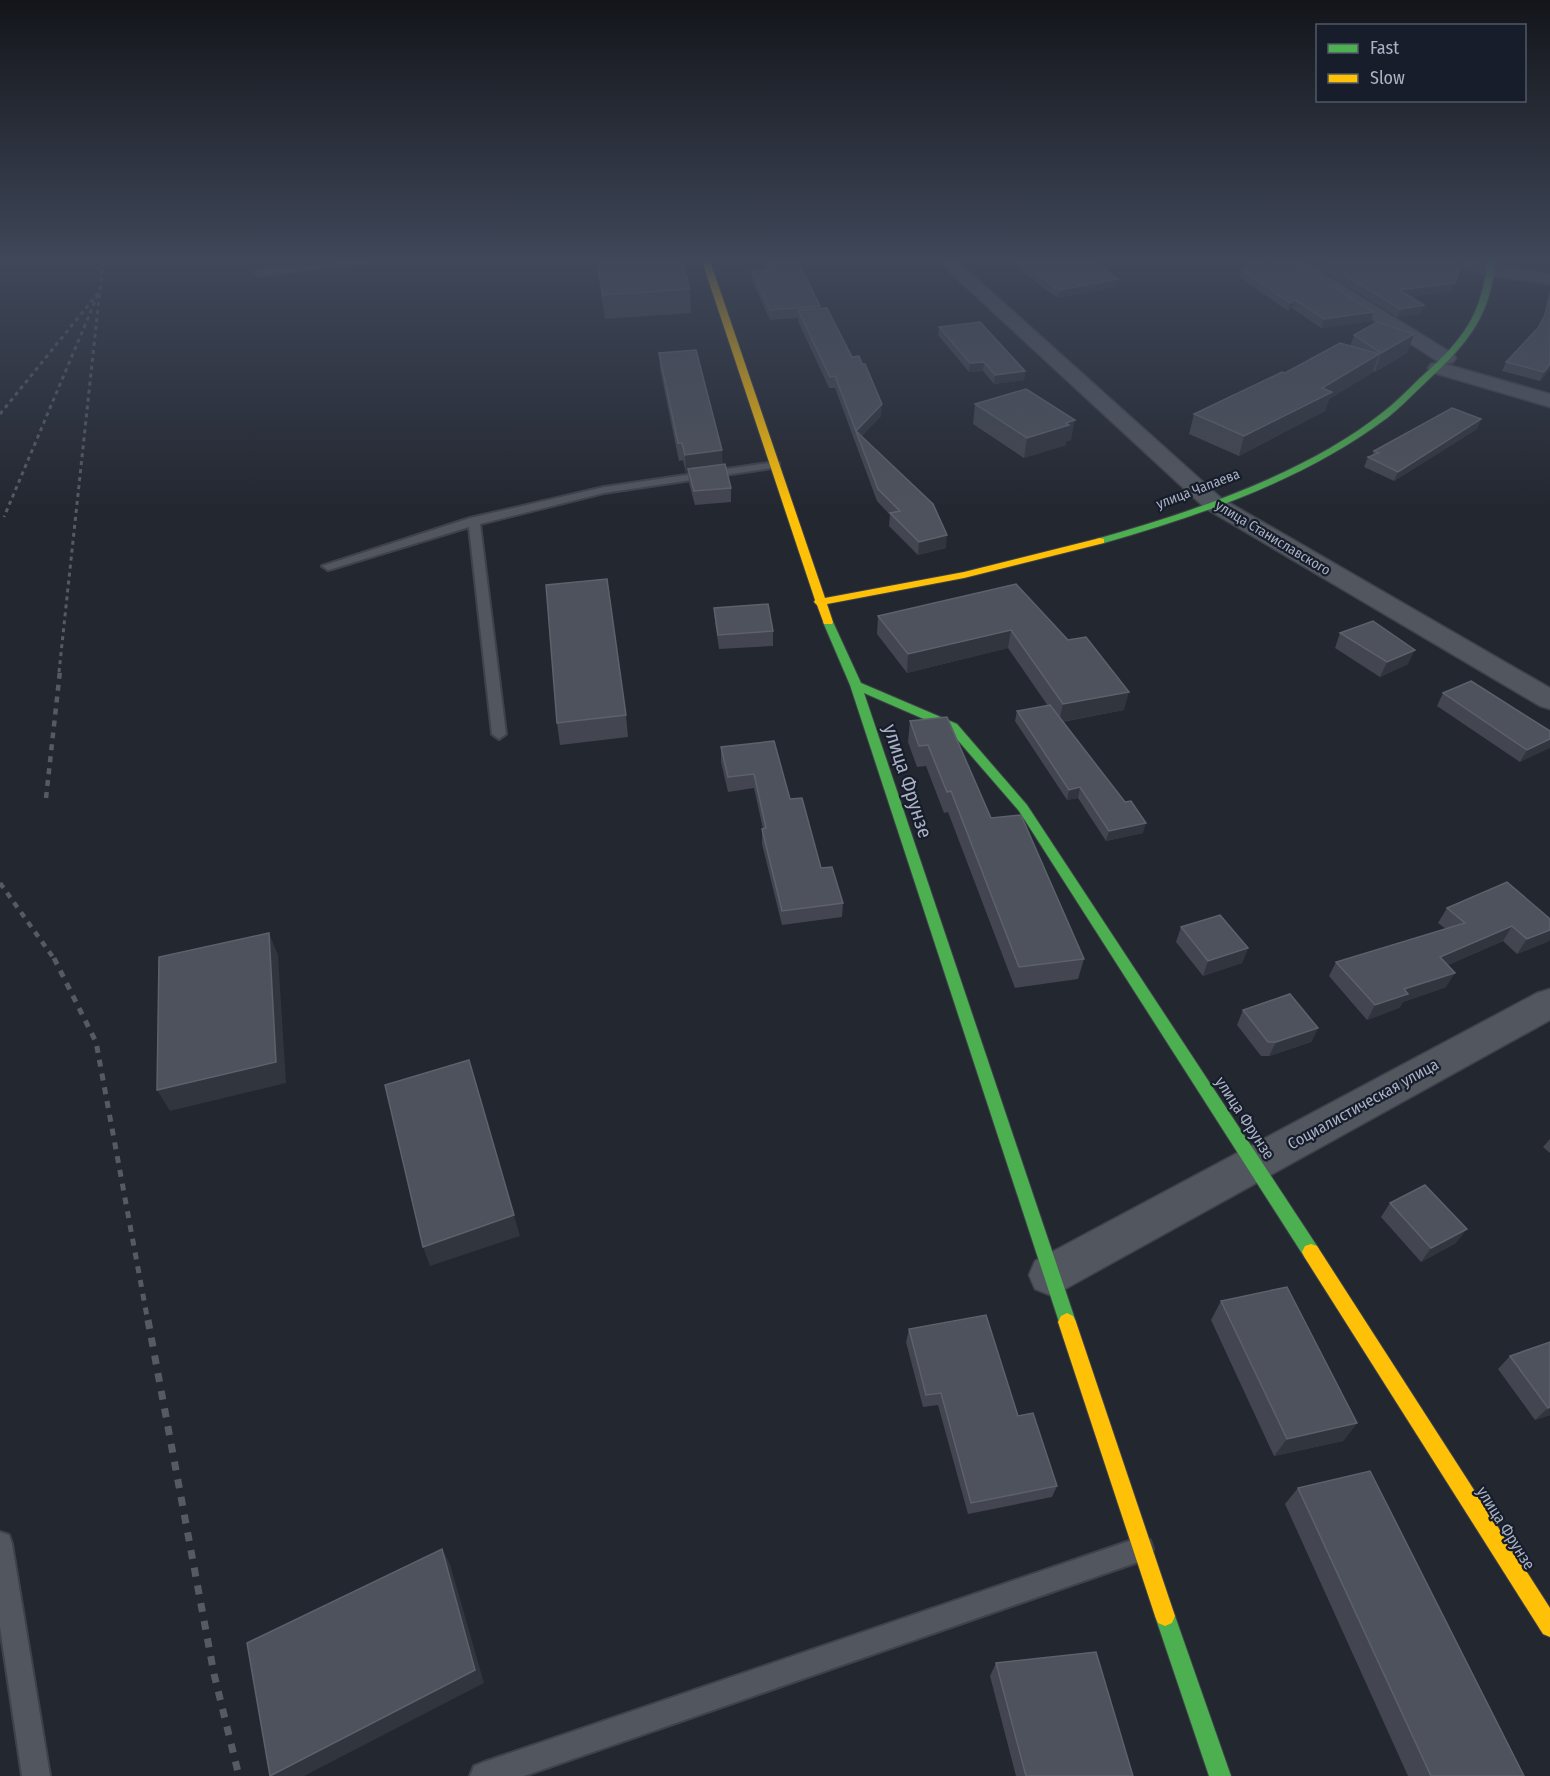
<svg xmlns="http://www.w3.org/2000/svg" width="1550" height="1776" font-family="'Fira Sans Condensed',sans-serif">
	<rect width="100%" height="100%" fill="#232730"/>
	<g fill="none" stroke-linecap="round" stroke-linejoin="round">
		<g stroke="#3f424a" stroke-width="4">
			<g id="lane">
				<polygon points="349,261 379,261 259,276 255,273 259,270"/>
				<polygon points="775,462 779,463 779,467 604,493 480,524 506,734 499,739 492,734 469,527 332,569 328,570 322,566 470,518 604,487"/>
				<polygon points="0,1532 9,1535 12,1544 50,1776 22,1776 0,1627"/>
				<polygon points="1141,1537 1150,1540 1153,1549 1150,1558 1141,1561 524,1776 470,1776 474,1766 484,1762"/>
			</g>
		</g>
		<g stroke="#3f424a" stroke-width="3">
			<g id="street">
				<polygon points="938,261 957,261 1221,498 1550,688 1550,709 1540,706 1205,508"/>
				<polygon points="1282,261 1303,261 1453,354 1456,358 1453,362 1445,364 1550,394 1550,407 1431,372 1428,368 1431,364 1439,362"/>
				<path d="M1454,261C1486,261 1518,269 1550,274V284L1491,276L1457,265Z"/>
				<polygon points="1550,989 1550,1020 1065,1289 1050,1295 1035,1289 1029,1275 1035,1261 1537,993"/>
			</g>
		</g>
		<g stroke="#3f424a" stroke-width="2">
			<g id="fast">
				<path d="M1488,261H1496C1493,279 1490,298 1482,314C1469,342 1446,363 1424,384C1412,395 1400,408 1387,418C1304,480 1202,515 1104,543H1096V539C1190,513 1305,474 1382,413C1395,403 1407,391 1419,379C1440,360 1462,340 1474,314C1482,297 1485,279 1488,261Z"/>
				<polygon points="828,619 833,622 861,683 957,724 1027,805 1317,1246 1320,1252 1317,1258 1311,1260 1305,1258 1019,811 949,730 864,693 1076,1322 1073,1328 1067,1331 1061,1328 850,685 823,622"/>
				<polygon points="1165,1606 1172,1609 1175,1616 1231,1776 1209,1776 1155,1616 1158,1609"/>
			</g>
		</g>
		<g stroke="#3f424a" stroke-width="2">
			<g id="slow">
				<polygon points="702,261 710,261 825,598 964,572 1100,538 1104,539 1104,543 964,578 827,604 833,622 832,624 824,624 817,605 814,602 815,600"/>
				<polygon points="1311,1244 1317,1246 1550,1608 1550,1637 1543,1634 1305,1258 1302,1252 1305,1246"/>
				<polygon points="1067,1313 1073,1316 1076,1322 1175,1616 1172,1623 1165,1626 1158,1623 1155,1616 1058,1322 1061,1316"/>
			</g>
		</g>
		<use href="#lane" fill="#52565f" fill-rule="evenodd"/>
		<use href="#street" fill="#52565f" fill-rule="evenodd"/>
		<use href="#fast" fill="#4caf50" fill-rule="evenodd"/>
		<use href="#slow" fill="#ffc107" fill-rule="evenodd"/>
		<g stroke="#565a62" stroke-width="3" stroke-dasharray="4 4" stroke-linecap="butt">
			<polyline points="0,414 99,292 4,517"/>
			<polyline points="59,672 103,261"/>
		</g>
		<g stroke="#565a62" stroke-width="4.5" stroke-dasharray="6 6" stroke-linecap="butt">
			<polyline points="46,798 60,671"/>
			<polyline points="0,883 55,960"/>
		</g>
		<polyline stroke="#565a62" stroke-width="5" stroke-dasharray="7 7" stroke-linecap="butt" points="54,958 96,1042 148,1322"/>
		<polyline stroke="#565a62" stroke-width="7" stroke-dasharray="9 9" stroke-linecap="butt" points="148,1320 214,1674 239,1776"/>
	</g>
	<g fill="#434650">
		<polygon points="596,261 682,261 690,289 691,313 605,319"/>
		<polygon points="762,261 798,261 820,306 820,309 881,416 862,436 946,548 918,555 889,526 890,515 877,501 835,388 829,388 798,321 798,318 770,320 752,281 752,271 766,270"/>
		<polygon points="1006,261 1093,261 1116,287 1058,298"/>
		<polygon points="1221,261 1293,261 1373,312 1371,321 1321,328 1292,308 1288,311 1239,277 1241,269 1252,263 1230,267"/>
		<polygon points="1307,261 1464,261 1461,269 1459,269 1452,291 1409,297 1424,305 1421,314 1397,317"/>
		<polygon points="1550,288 1550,369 1540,381 1502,371 1506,362 1538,328 1543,318"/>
		<polygon points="939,327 1025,371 1024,380 994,384 983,371 969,372 938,335"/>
		<polygon points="1354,335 1407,353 1375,372 1373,371 1372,373 1329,399 1325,411 1239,456 1189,434 1194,414 1285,373 1350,346"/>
		<polygon points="659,353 722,450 722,464 731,488 731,502 695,505 689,483 688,472 686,473 683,460 679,461 660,369"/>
		<polygon points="975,404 1071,440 1066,441 1066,445 1024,458 973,424"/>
		<polygon points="1481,419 1477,429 1394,481 1364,467 1368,457 1372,455 1374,451"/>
		<polygon points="1016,584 1124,710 1062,722 1143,833 1106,841 1078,798 1067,800 1015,721 1017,711 1048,706 1008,648 907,673 877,634 878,616"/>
		<polygon points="714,608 773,631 773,646 719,649 715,622"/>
		<polygon points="1340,633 1408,664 1380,677 1335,648"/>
		<polygon points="1443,693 1550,731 1520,762 1437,706"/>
		<polygon points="626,715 628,737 560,745 557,723"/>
		<polygon points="910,721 991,818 1084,959 1078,979 1015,988 948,812 944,813 926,766 917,767 908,742"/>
		<polygon points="721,747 790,799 821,868 843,903 842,917 782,925 762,844 762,829 763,829 754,788 728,792 721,762"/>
		<polygon points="1507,882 1549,941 1517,954 1503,941 1448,965 1446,987 1403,1002 1399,1008 1367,1020 1329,976 1336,962 1446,929 1438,923 1447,908"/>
		<polygon points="1181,927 1248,948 1242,963 1203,976 1176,942"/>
		<polygon points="1243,1010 1318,1028 1311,1042 1269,1056 1261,1056 1237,1025"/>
		<polygon points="1550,1139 1550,1153 1543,1147"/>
		<polygon points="1390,1203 1456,1243 1421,1262 1381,1217"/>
		<polygon points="1221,1301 1357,1423 1343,1441 1274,1456 1211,1320"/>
		<polygon points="909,1329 1018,1416 1057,1486 1052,1497 968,1514 938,1405 923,1407 906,1342"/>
		<polygon points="1550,1342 1550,1415 1535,1420 1498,1369 1510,1356"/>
		<polygon points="1298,1488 1524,1776 1408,1776 1285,1504"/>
		<polygon points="996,1663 1133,1776 1016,1776 990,1676"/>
	</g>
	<g fill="#31353e">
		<polygon points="1232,261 1261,261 1230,267"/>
		<polygon points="1464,261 1461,269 1454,270 1457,262"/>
		<polygon points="1118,279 1116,287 1058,298 1059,290"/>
		<polygon points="1455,283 1452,291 1396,298 1399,290"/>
		<polygon points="1295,300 1292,308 1288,311 1290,303"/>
		<polygon points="1424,305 1421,314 1397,317 1400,309"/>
		<polygon points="1373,312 1371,321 1321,328 1324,319"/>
		<polygon points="1414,334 1407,353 1375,372 1381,353"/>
		<polygon points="1379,354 1372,373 1329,399 1325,411 1239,456 1244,436 1322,388"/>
		<polygon points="984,362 983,371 969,372 970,363"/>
		<polygon points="1550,364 1550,369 1540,381 1544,372"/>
		<polygon points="1025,371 1024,380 994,384 995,375"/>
		<polygon points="882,404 881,416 859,439 856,431"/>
		<polygon points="1481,419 1477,429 1394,481 1398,472"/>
		<polygon points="1075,420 1071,440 1066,441 1066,445 1024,458 1027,438"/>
		<polygon points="722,450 723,467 688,469 688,472 686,473 685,455"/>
		<polygon points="947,535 946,548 918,555 919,542"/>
		<polygon points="1011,630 1008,648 907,673 908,654"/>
		<polygon points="1415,650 1408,664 1380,677 1387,662"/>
		<polygon points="1129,692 1124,710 1059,722 1063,704"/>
		<polygon points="1550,739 1550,748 1520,762 1527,750"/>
		<polygon points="1080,787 1078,798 1067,800 1069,790"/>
		<polygon points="1146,823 1143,833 1106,841 1109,831"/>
		<polygon points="1512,926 1503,941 1432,972 1440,957"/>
		<polygon points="1550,930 1550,940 1549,941 1517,954 1527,939"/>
		<polygon points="269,933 278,955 286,1083 170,1111 157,1090"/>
		<polygon points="1248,948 1242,963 1203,976 1208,961"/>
		<polygon points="1455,973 1446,987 1403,1002 1399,1008 1367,1020 1375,1005 1404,989"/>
		<polygon points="1318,1028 1311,1042 1269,1056 1276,1042"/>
		<polygon points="514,1215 520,1236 430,1266 423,1247"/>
		<polygon points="1467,1229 1456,1243 1421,1262 1431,1248"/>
		<polygon points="1550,1407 1550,1415 1535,1420 1548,1408"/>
		<polygon points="1357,1423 1343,1441 1274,1456 1287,1439"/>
		<polygon points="442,1549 450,1564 484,1683 304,1776 270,1776"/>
	</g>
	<g fill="#4e525c" stroke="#5c616c" stroke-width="1.5">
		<polygon points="597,261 682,261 690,289 603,295"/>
		<polygon points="766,261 798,261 820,306 770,310 752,271 770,270"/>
		<polygon points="1018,261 1093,261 1118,279 1059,290"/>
		<polygon points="1255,261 1293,261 1373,312 1324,319 1295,300 1290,303 1241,269"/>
		<polygon points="1323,261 1462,261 1457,262 1461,264 1455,283 1399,290 1424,305 1400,309"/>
		<polygon points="1550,295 1550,364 1544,372 1506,362 1538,328 1546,313"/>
		<polygon points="827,308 852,357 859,356 862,364 865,364 882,404 856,431 933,504 947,535 919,542 890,513 900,511 878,489 835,376 830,377 798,310"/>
		<polygon points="980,322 1025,371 995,375 984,362 970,363 939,327"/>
		<polygon points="1377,322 1414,334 1381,353 1354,335"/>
		<polygon points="1340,343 1379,354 1322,388 1332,392 1244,436 1194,414 1282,372 1285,373"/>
		<polygon points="696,350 722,450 685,455 682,443 678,443 659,353"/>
		<polygon points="1026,389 1075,420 1066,423 1069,425 1027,438 975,404"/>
		<polygon points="1452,408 1481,419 1398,472 1368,457 1379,453 1374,451"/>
		<polygon points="725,464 731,488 694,491 688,469"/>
		<polygon points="607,579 626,715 557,723 546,585"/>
		<polygon points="1016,584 1068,640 1086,637 1129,692 1063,704 1011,630 908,654 878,616"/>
		<polygon points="768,604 773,631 718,635 714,608"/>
		<polygon points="1373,621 1415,650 1387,662 1340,633"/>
		<polygon points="1471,681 1550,731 1550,739 1527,750 1443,693"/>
		<polygon points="1050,705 1125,802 1131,801 1146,823 1109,831 1080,787 1069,790 1017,711"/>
		<polygon points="947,717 991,818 1021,815 1084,959 1019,967 951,791 947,792 928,745 919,746 910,721"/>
		<polygon points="774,741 790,799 802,798 821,868 832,867 843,903 782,911 762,829 766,828 754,774 728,777 721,747"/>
		<polygon points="1507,882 1550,919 1550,930 1527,939 1512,926 1440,957 1455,973 1404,989 1408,994 1375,1005 1336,962 1465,923 1447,908"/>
		<polygon points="1220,915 1248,948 1208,961 1181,927"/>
		<polygon points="269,933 276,1062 157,1090 159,957"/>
		<polygon points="1290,994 1318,1028 1276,1042 1268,1042 1243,1010"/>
		<polygon points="469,1060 514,1215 423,1247 385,1085"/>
		<polygon points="1425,1185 1467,1229 1431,1248 1390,1203"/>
		<polygon points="1287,1287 1357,1423 1287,1439 1221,1301"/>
		<polygon points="986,1315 1018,1416 1033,1413 1057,1486 971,1503 941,1393 926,1395 909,1329"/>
		<polygon points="1550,1342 1550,1407 1548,1408 1510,1356"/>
		<polygon points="1370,1471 1524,1776 1431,1776 1298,1488"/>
		<polygon points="442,1549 475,1670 270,1776 247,1643"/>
		<polygon points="1096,1652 1133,1776 1026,1776 996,1663"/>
	</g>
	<linearGradient id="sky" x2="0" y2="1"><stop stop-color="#13151a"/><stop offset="0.51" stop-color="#3f4759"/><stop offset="1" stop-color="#3f4759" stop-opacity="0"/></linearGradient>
	<rect width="1550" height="510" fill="url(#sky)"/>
	<g text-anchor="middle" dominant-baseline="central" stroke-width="4.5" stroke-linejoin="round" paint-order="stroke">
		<g font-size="14" fill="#aab2c4" stroke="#171d2b">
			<text transform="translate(1198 489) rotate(-21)">улица Чапаева</text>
			<text transform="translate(1273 538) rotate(31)">улица Станиславского</text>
		</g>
		<g font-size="16" fill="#aab2c4" stroke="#171d2b">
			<text transform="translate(1363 1104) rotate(-29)">Социалистическая улица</text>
			<text transform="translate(1245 1118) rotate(57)">улица Фрунзе</text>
			<text transform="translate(1506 1528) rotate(58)">улица Фрунзе</text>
		</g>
		<g font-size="20" fill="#aab2c4" stroke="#171d2b">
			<text transform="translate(908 781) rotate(72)">улица Фрунзе</text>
		</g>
	</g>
	<rect x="1316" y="24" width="210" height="78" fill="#171d2b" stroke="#525968" stroke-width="1.5"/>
	<rect x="1328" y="44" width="30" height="9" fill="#4caf50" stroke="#525968" stroke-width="1.5"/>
	<text x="1370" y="54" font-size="18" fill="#aab2c4">Fast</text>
	<rect x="1328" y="74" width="30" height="9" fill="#ffc107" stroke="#525968" stroke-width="1.5"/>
	<text x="1370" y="84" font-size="18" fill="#aab2c4">Slow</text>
</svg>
